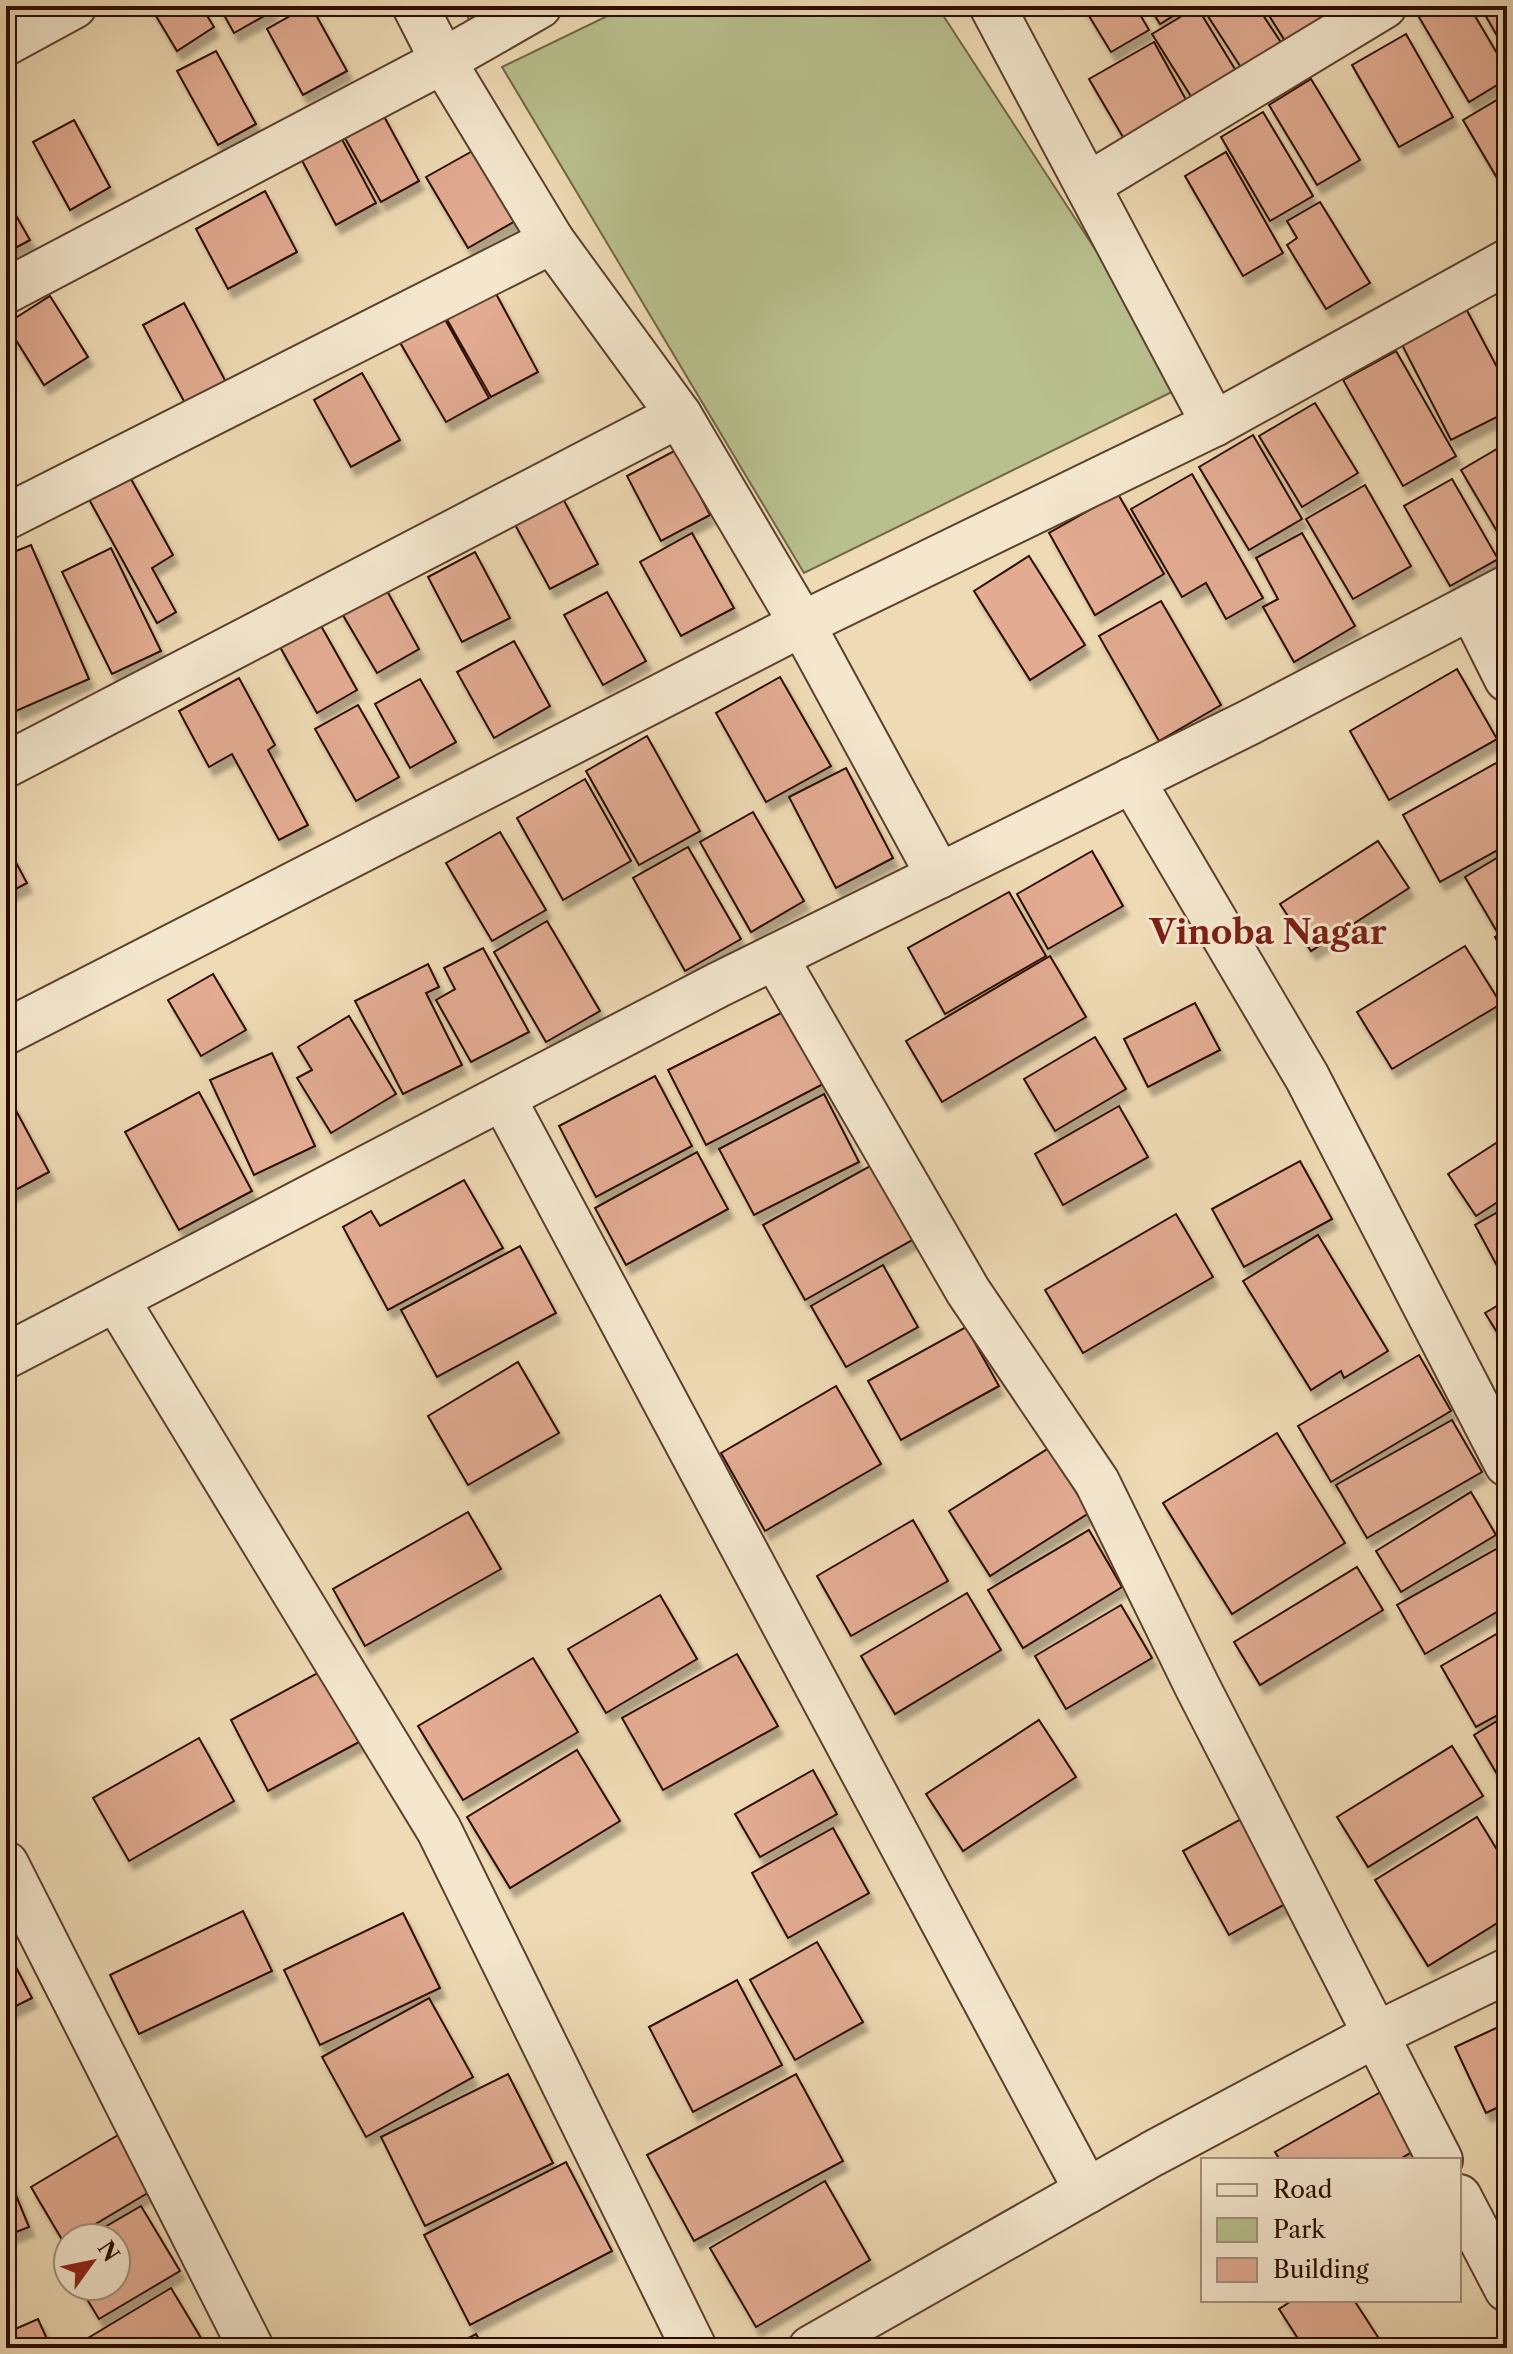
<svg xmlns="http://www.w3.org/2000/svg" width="1513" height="2354" font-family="'Libre Caslon Text',serif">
	<defs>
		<filter id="shadow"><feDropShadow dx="5" dy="9" stdDeviation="2" flood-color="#0004"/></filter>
	</defs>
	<rect width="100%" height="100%" fill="#eedab4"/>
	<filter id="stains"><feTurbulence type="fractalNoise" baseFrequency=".0025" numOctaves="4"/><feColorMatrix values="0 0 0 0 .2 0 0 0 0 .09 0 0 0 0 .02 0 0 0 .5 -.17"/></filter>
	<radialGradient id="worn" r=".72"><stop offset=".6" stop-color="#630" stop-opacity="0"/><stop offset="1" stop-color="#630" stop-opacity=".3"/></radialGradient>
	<g fill="#b8c08e" stroke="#726647" stroke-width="2">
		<polygon points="461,6 512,6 473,26"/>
		<polygon points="628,6 937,6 1184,386 804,573 502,67"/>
	</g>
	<g fill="#e2ab92" stroke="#2c0c00" stroke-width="2" filter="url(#shadow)">
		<polygon points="150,6 201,6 214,27 177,51"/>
		<polygon points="219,6 270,6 273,11 234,33"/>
		<polygon points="308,6 311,6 347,71 303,95 267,29"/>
		<polygon points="1083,6 1135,6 1149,30 1111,52"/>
		<polygon points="1149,6 1189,6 1160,24"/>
		<polygon points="1257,6 1282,44 1242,69 1202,7"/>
		<polygon points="1263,6 1328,6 1333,14 1287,44"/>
		<polygon points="1425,6 1469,6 1507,70 1507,79 1469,102 1416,12"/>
		<polygon points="1480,6 1507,6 1507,53"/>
		<polygon points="1197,7 1241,79 1197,106 1152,34"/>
		<polygon points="1406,34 1453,117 1399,147 1352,65"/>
		<polygon points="1154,42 1190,107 1127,144 1089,79"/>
		<polygon points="216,51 256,124 218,145 177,71"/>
		<polygon points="1311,79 1360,160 1317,185 1269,105"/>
		<polygon points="1502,97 1507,106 1507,195 1463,120"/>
		<polygon points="380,109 419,181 381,202 341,131"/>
		<polygon points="1263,112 1313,196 1270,221 1221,137"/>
		<polygon points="74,120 110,187 70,210 33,142"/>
		<polygon points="337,130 376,203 336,225 297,151"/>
		<polygon points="476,149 517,220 468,248 426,177"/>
		<polygon points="1226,152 1283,253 1243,276 1185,176"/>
		<polygon points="265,191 297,252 228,289 196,229"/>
		<polygon points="6,198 30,240 6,253"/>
		<polygon points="1320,202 1370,283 1326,309 1287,245 1297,238 1287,221"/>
		<polygon points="494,290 538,372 491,397 445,316"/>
		<polygon points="50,296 88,357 44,385 6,324"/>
		<polygon points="184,303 226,382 185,403 143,325"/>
		<polygon points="1463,303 1507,386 1507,412 1451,440 1398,337"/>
		<polygon points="442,314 489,398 446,422 398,339"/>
		<polygon points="1396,351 1456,456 1403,486 1343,380"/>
		<polygon points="362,373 400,440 351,467 314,400"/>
		<polygon points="1315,403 1358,473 1302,507 1259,436"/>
		<polygon points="1253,435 1302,519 1249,550 1199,467"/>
		<polygon points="1507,443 1507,544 1505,545 1461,470"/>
		<polygon points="676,450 710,515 661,541 627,476"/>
		<polygon points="126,470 173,555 152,568 176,612 157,623 85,492"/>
		<polygon points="1192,474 1263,598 1226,619 1206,583 1182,597 1131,509"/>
		<polygon points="1452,479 1498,559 1450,586 1404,506"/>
		<polygon points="1365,485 1411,566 1353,599 1306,519"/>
		<polygon points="1118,494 1164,574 1095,615 1049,533"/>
		<polygon points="561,495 598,564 550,589 513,521"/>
		<polygon points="692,533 734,608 681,636 640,562"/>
		<polygon points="1302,533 1355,626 1294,662 1263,607 1278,599 1256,558"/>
		<polygon points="31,545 89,679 16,711 6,688 6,555"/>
		<polygon points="111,548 161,651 112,674 62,572"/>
		<polygon points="475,552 510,618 462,642 428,577"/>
		<polygon points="1029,556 1085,645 1030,680 974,591"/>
		<polygon points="381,580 419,649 377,673 337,605"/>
		<polygon points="607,592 646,661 603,685 564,615"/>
		<polygon points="1161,601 1221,705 1159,741 1099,636"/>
		<polygon points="320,624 357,690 317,713 280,647"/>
		<polygon points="514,641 550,706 494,738 457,672"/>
		<polygon points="1457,669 1497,739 1389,800 1350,731"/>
		<polygon points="780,677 831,766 766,802 716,713"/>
		<polygon points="239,678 275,745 268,750 308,825 279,840 232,754 209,767 179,711"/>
		<polygon points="420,679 456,742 410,768 375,704"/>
		<polygon points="358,705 399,777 356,801 315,729"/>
		<polygon points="647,736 700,831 639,865 586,771"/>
		<polygon points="1507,757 1507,845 1440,882 1403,815"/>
		<polygon points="846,768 893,858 836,888 789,797"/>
		<polygon points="585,779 631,861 563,900 517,818"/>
		<polygon points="753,812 804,901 751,932 700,842"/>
		<polygon points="500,832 546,910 492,941 446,863"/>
		<polygon points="1378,841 1409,888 1311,951 1280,904"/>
		<polygon points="6,844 27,883 6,894"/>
		<polygon points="688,847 741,939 685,971 633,878"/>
		<polygon points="1092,851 1123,906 1048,949 1017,894"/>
		<polygon points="1507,852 1507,923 1496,930 1465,877"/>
		<polygon points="1009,892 1046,956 945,1014 908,948"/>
		<polygon points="547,921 600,1011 546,1042 494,952"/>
		<polygon points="1507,930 1507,960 1495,937"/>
		<polygon points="1465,946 1501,1004 1392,1069 1357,1012"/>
		<polygon points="483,948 529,1032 471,1062 436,1000 455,989 444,968"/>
		<polygon points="1050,956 1086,1017 942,1102 906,1041"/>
		<polygon points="428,964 439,987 426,993 462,1065 403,1094 355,1001"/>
		<polygon points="213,974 246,1030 201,1056 168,1000"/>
		<polygon points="1195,1003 1220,1050 1148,1087 1124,1039"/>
		<polygon points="789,1009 827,1082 706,1145 668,1070"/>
		<polygon points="349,1016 396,1094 331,1133 297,1078 312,1070 298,1047"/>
		<polygon points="1095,1037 1126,1089 1055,1131 1024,1079"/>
		<polygon points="272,1053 315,1146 254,1175 210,1080"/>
		<polygon points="655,1076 692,1146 596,1197 559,1126"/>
		<polygon points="6,1092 49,1172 6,1195"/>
		<polygon points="199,1092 252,1191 179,1230 125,1132"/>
		<polygon points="824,1094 859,1162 754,1215 719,1149"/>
		<polygon points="1119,1106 1148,1157 1063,1205 1035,1154"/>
		<polygon points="1507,1136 1507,1196 1476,1216 1448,1174"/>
		<polygon points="697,1152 728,1209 626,1265 595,1208"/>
		<polygon points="1300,1161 1332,1219 1244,1267 1212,1209"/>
		<polygon points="872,1165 914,1239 805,1300 763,1225"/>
		<polygon points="464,1180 503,1248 388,1310 343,1227 371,1211 380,1226"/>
		<polygon points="1507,1207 1507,1272 1502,1275 1475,1225"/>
		<polygon points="1176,1214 1213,1277 1083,1353 1045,1290"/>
		<polygon points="1318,1235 1388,1351 1344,1378 1341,1371 1311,1390 1243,1281"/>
		<polygon points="520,1246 556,1313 437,1377 401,1310"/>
		<polygon points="883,1265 918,1327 846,1367 811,1306"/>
		<polygon points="1507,1300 1507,1348 1485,1313"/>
		<polygon points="966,1327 999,1386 901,1440 868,1381"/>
		<polygon points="1419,1355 1451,1411 1331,1482 1298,1426"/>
		<polygon points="518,1362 559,1433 468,1485 428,1416"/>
		<polygon points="836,1386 881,1464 765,1531 721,1453"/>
		<polygon points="1452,1420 1482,1472 1367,1538 1336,1485"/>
		<polygon points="1277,1433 1345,1543 1232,1614 1163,1503"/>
		<polygon points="1049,1448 1089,1513 990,1576 949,1511"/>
		<polygon points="1471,1492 1496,1535 1401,1592 1376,1551"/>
		<polygon points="468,1512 501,1569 365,1646 333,1589"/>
		<polygon points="913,1520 948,1581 851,1636 817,1576"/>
		<polygon points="1089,1530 1122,1587 1023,1648 988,1590"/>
		<polygon points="1507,1543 1507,1606 1425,1654 1397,1605"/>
		<polygon points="1357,1567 1383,1610 1260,1685 1234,1642"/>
		<polygon points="967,1593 1001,1650 895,1714 861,1656"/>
		<polygon points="660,1595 697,1659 606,1713 568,1649"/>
		<polygon points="1121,1605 1152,1658 1066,1709 1035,1656"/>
		<polygon points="1507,1628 1507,1710 1476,1727 1441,1666"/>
		<polygon points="737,1654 778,1726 663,1790 622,1718"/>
		<polygon points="533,1658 578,1732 463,1800 418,1726"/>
		<polygon points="323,1670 361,1741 268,1791 231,1720"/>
		<polygon points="1507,1715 1507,1791 1474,1735"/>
		<polygon points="1039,1720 1076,1777 963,1851 926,1794"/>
		<polygon points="199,1738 234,1801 129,1861 93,1798"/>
		<polygon points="1452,1746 1483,1796 1368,1867 1337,1817"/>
		<polygon points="577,1750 620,1821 510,1888 467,1817"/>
		<polygon points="813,1770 837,1814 760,1857 735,1814"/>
		<polygon points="1477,1817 1507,1866 1507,1917 1428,1966 1375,1880"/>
		<polygon points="1241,1819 1287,1903 1229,1935 1183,1851"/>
		<polygon points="833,1828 869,1893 788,1938 752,1873"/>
		<polygon points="243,1911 272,1971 139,2034 110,1975"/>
		<polygon points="403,1913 440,1988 320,2045 284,1970"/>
		<polygon points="817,1942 863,2022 795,2060 750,1980"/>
		<polygon points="7,1950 32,1998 6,2011 6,1951"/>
		<polygon points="737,1980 782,2065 693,2112 649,2027"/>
		<polygon points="429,1998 473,2077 366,2137 322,2057"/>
		<polygon points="1507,2023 1507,2103 1486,2113 1455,2047"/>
		<polygon points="508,2074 553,2163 425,2226 381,2137"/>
		<polygon points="796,2074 843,2161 694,2241 647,2155"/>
		<polygon points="1386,2089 1419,2148 1398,2160 1280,2160 1275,2152"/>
		<polygon points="123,2132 156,2188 72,2238 68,2238 64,2243 31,2187"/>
		<polygon points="566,2162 612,2251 470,2325 424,2235"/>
		<polygon points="6,2171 29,2227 6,2236"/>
		<polygon points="825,2181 870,2260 756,2327 710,2248"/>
		<polygon points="141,2206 180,2271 99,2319 79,2286 116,2286 116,2238 86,2238"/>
		<polygon points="68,2249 68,2268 60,2254"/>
		<polygon points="171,2288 201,2338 184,2348 87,2348 83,2341"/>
		<polygon points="1293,2300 1354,2300 1385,2348 1304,2348 1279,2309"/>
		<polygon points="38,2319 51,2348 6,2348 6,2333"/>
		<polygon points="476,2334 484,2348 449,2348"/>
		<polygon points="935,2340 939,2348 921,2348"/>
	</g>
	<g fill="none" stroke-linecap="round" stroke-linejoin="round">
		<g stroke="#5c402d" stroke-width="48">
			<g id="minor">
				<polyline points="415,6 443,61 552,241 679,415 802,624 939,876"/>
				<polyline points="992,6 1214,424"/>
				<polyline points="6,43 74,6"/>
				<polyline points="1088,185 1384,6"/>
				<polyline points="6,291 443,61 539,6"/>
				<polyline points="6,517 552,241"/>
				<polyline points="1471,607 1507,679"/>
				<polyline points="6,765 679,415"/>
				<polyline points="1132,780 1307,1077 1507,1464"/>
				<polyline points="775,957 968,1291 1097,1482 1197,1686 1440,2160"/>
				<polyline points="6,1032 802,624 1214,424 1507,262"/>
				<polyline points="503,1098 1087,2191"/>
				<polyline points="116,1299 439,1830 694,2348"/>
				<polyline points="6,1864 251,2348"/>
				<polyline points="1459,2197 1507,2289"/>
				<polyline points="811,2348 1152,2154 1375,2035 1507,1971"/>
			</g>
		</g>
		<g stroke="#5c402d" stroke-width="48">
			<polyline id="tertiary" points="6,1356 718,985 1250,722 1507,588"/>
		</g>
		<use href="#minor" stroke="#f4e7ce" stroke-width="44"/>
		<use href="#tertiary" stroke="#f4e7ce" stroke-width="44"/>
	</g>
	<g text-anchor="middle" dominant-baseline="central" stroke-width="6" stroke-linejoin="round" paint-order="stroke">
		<g font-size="34" font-weight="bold" fill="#7a1f14" stroke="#f4e7ce">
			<text x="1268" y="932">Vinoba Nagar</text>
		</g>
	</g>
	<rect width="1513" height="2354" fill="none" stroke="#eedab4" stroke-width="32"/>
	<rect x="8" y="8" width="1497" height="2338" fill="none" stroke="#2c0c00" stroke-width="4"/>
	<rect x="16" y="16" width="1481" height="2322" fill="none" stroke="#2c0c00" stroke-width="2"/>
	<rect x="1201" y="2158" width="260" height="144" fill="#f4e7ce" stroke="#a48f7c" stroke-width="2"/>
	<rect x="1217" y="2184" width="40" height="12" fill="#f4e7ce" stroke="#a48f7c" stroke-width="2"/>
	<text x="1273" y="2198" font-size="24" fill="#2c0c00">Road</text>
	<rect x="1217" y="2218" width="40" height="24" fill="#b8c08e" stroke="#a48f7c" stroke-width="2"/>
	<text x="1273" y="2238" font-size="24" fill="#2c0c00">Park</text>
	<rect x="1217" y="2258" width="40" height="24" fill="#e2ab92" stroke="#a48f7c" stroke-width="2"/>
	<text x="1273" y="2278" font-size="24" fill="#2c0c00">Building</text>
	<g transform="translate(92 2262) rotate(57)"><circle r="38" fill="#f4e7ce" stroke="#a48f7c" stroke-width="2"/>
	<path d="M0-6L14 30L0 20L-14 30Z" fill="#8f2418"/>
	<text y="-12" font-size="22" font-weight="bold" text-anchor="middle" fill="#2c0c00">N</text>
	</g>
	<rect width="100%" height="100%" filter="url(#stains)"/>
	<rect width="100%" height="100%" fill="url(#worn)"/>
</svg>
